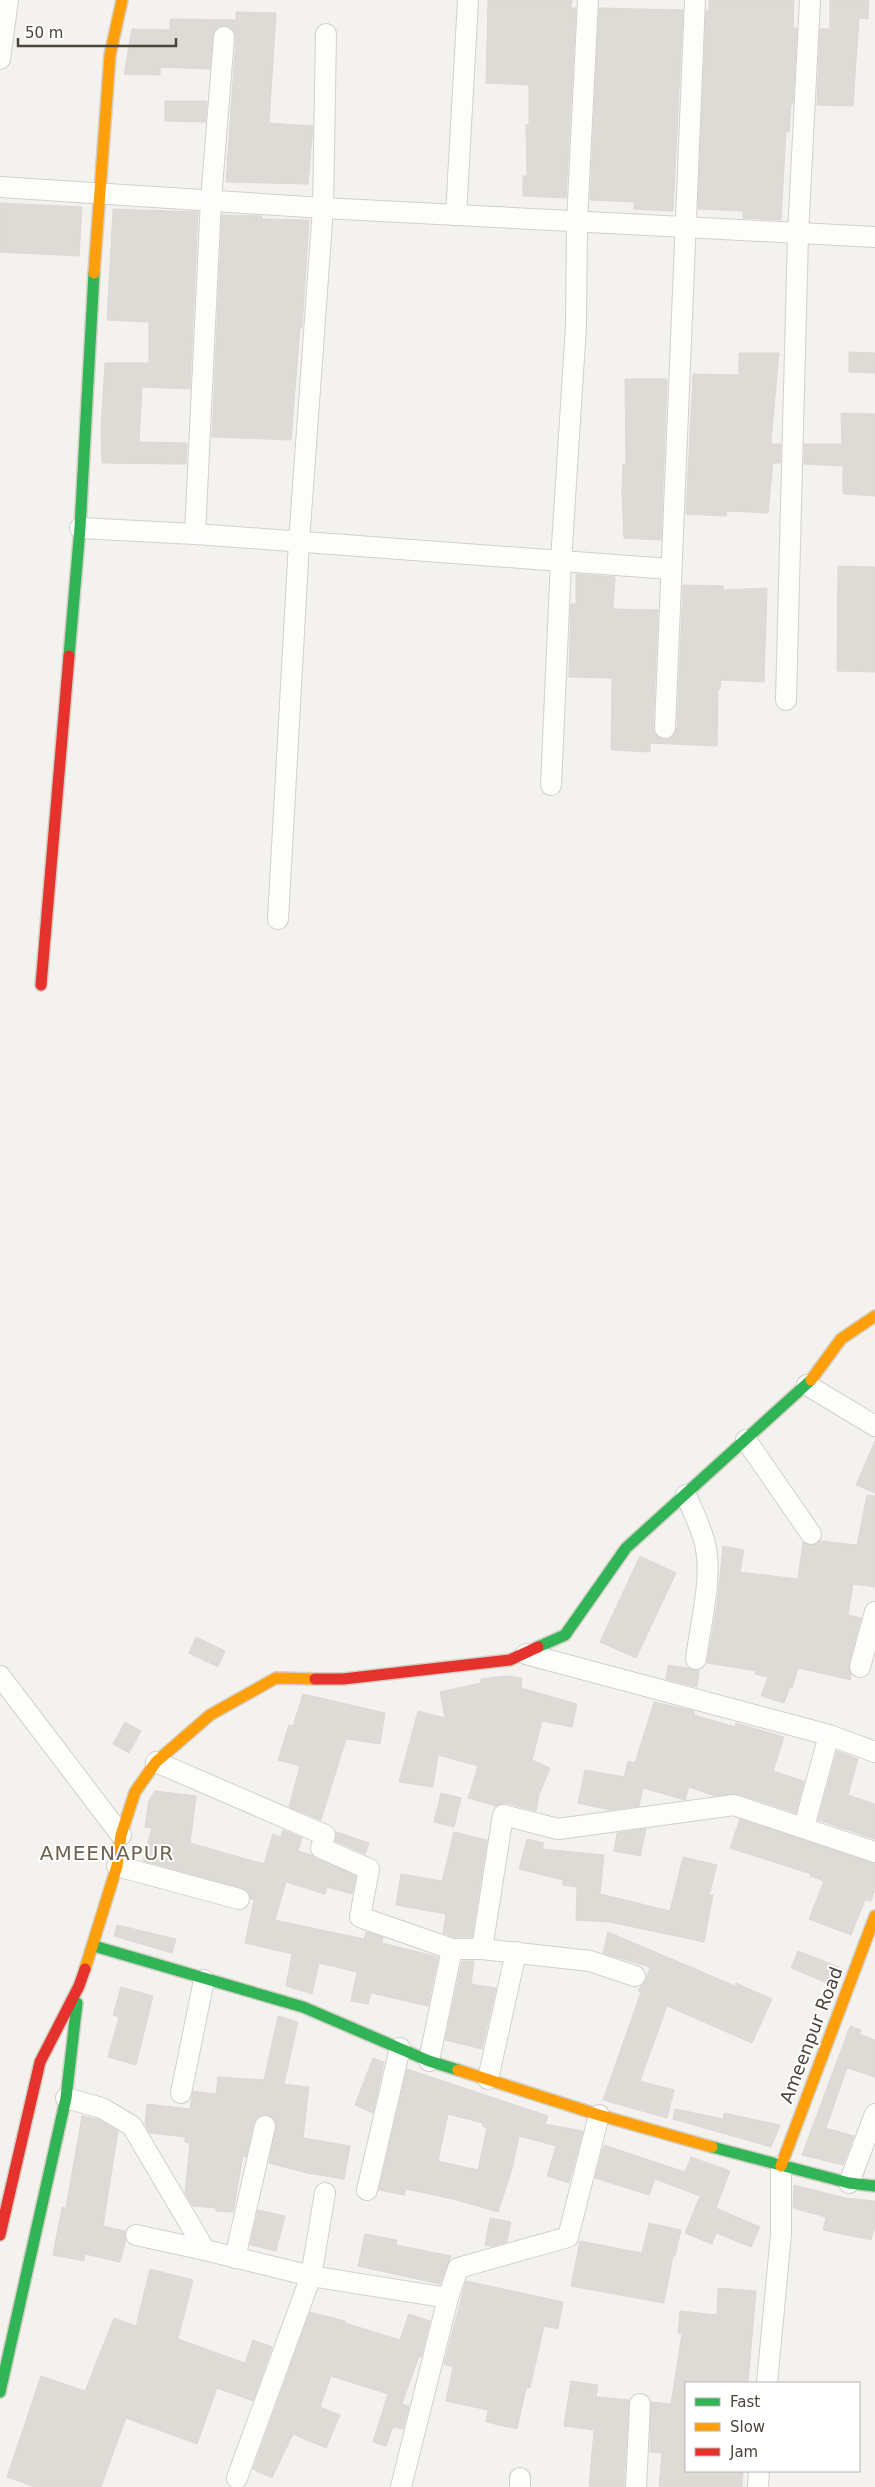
<svg xmlns="http://www.w3.org/2000/svg" width="875" height="2487" font-family="'DejaVu Sans',sans-serif">
	<rect width="100%" height="100%" fill="#f4f2ee"/>
	<g fill="#dedbd6" stroke="#dcd9d4" fill-rule="evenodd">
		<polygon points="488,0 572,0 571,8 576,8 566,198 523,196 523,176 527,176 526,125 529,125 529,85 486,83"/>
		<polygon points="709,0 794,0 793,28 797,28 793,104 791,104 789,132 786,132 781,220 743,218 743,211 698,209 706,11 709,11"/>
		<polygon points="830,0 869,0 868,19 859,18 853,106 817,105 820,29 830,29"/>
		<polygon points="599,8 683,10 673,211 634,209 634,202 590,200"/>
		<polygon points="236,12 276,13 269,123 313,126 308,184 226,182 236,38 230,27 219,26 214,31 210,69 160,67 160,75 124,74 132,29 170,30 170,19 236,20"/>
		<polygon points="165,101 207,101 205,122 165,121"/>
		<polygon points="0,203 82,207 79,256 0,252"/>
		<polygon points="113,209 198,212 190,389 142,387 139,442 187,443 186,464 102,463 101,430 105,363 149,363 149,322 107,320"/>
		<polygon points="222,215 262,216 261,219 309,220 302,328 300,328 291,440 212,437"/>
		<polygon points="849,352 875,353 875,373 849,372"/>
		<polygon points="739,353 779,353 771,441 772,444 781,444 780,463 773,463 768,513 727,511 726,516 686,514 693,374 739,375"/>
		<polygon points="625,379 667,379 661,540 624,538 622,492 623,464 626,464"/>
		<polygon points="841,413 875,414 875,496 843,494 843,466 804,464 804,444 842,444"/>
		<polygon points="838,566 875,567 875,672 837,671"/>
		<polygon points="576,574 615,577 613,609 658,610 653,728 655,734 664,740 671,738 677,728 683,585 723,586 723,590 767,588 764,682 721,680 720,689 718,689 717,746 650,743 650,752 611,750 612,678 569,677 571,604 576,604"/>
		<polygon points="875,1441 875,1493 856,1485"/>
		<polygon points="867,1495 875,1496 875,1587 853,1584 848,1615 861,1618 849,1664 851,1680 798,1668 792,1688 790,1687 784,1703 761,1696 768,1677 755,1674 756,1671 707,1663 717,1605 723,1546 744,1550 740,1572 798,1579 803,1542 811,1546 821,1541 857,1545"/>
		<polygon points="640,1556 676,1573 636,1658 600,1642"/>
		<polygon points="196,1637 225,1651 218,1667 189,1653"/>
		<polygon points="668,1665 699,1670 697,1687 666,1679"/>
		<polygon points="507,1676 522,1678 521,1688 577,1704 572,1727 542,1721 532,1760 550,1768 539,1795 536,1811 506,1803 496,1806 468,1798 478,1766 438,1755 433,1787 399,1782 418,1711 445,1718 440,1692 481,1683 481,1679"/>
		<polygon points="303,1694 385,1713 380,1744 346,1739 321,1820 289,1807 300,1766 278,1760 289,1725 293,1726"/>
		<polygon points="654,1702 694,1711 694,1715 735,1727 736,1723 784,1737 773,1771 804,1781 796,1813 738,1794 715,1796 689,1787 685,1800 643,1788 639,1806 610,1810 578,1803 585,1770 624,1777 628,1761 635,1763"/>
		<polygon points="125,1722 141,1731 129,1753 113,1744"/>
		<polygon points="837,1751 858,1759 848,1795 875,1804 875,1839 818,1820"/>
		<polygon points="155,1791 196,1796 190,1843 264,1864 273,1834 281,1837 283,1830 302,1838 298,1851 312,1855 356,1876 352,1894 327,1887 325,1894 286,1882 275,1920 364,1939 366,1932 383,1937 382,1943 438,1957 428,2006 371,1993 368,2004 351,2001 357,1972 319,1963 312,1994 286,1986 292,1954 245,1943 254,1900 251,1899 247,1890 143,1861 152,1828 145,1827 149,1800"/>
		<polygon points="441,1793 461,1798 454,1827 434,1822"/>
		<polygon points="740,1819 875,1864 875,1890 871,1901 865,1900 851,1935 809,1919 824,1881 810,1876 811,1874 730,1848"/>
		<polygon points="646,1829 640,1856 614,1851 617,1833"/>
		<polygon points="337,1832 369,1843 365,1854 335,1841"/>
		<polygon points="454,1832 487,1840 472,1937 454,1937 443,1933 446,1914 396,1905 401,1874 442,1881"/>
		<polygon points="527,1839 544,1843 542,1849 604,1855 600,1894 670,1911 683,1857 717,1865 709,1895 713,1895 704,1942 610,1922 576,1920 577,1887 563,1885 563,1880 519,1869"/>
		<polygon points="117,1925 176,1939 172,1953 114,1936"/>
		<polygon points="608,1932 735,1986 736,1983 772,1999 752,2043 667,2006 640,2081 674,2090 667,2118 603,2100 641,1992 638,1991 646,1980 650,1967 603,1953"/>
		<polygon points="798,1951 839,1967 832,1985 791,1968"/>
		<polygon points="462,1961 474,1961 471,1984 496,1988 482,2049 445,2040"/>
		<polygon points="121,1987 153,1996 136,2065 108,2057 119,2017 113,2015"/>
		<polygon points="278,2016 298,2022 284,2084 309,2087 303,2138 350,2146 344,2179 307,2173 269,2163 276,2123 273,2117 262,2115 254,2123 246,2157 243,2156 233,2212 216,2211 216,2208 193,2206 185,2193 190,2143 185,2142 185,2137 150,2133 145,2124 147,2104 190,2109 193,2091 216,2094 218,2077 264,2080"/>
		<polygon points="850,2026 861,2030 859,2034 875,2040 875,2077 847,2068 826,2128 854,2136 843,2165 802,2155"/>
		<polygon points="373,2058 384,2062 373,2113 355,2105"/>
		<path d="M407,2069L548,2116L545,2124L583,2131L569,2183L547,2176L556,2146L519,2136L512,2169L498,2212L453,2199L406,2189L404,2195L379,2190ZM448,2114L483,2123L482,2126L487,2128L478,2170L438,2161Z"/>
		<polygon points="675,2109 723,2119 724,2113 780,2125 771,2147 673,2119"/>
		<polygon points="82,2116 97,2119 118,2131 103,2226 125,2231 126,2240 120,2262 85,2254 84,2261 53,2255 62,2207 66,2208"/>
		<polygon points="604,2145 685,2172 691,2157 730,2171 716,2208 760,2227 751,2247 716,2233 712,2244 685,2233 700,2196 655,2179 649,2195 595,2178"/>
		<polygon points="794,2185 845,2198 875,2201 875,2226 871,2240 823,2230 826,2217 793,2208"/>
		<polygon points="258,2210 285,2216 276,2251 250,2245"/>
		<polygon points="490,2218 511,2222 507,2242 492,2246 485,2245"/>
		<polygon points="649,2223 681,2230 675,2256 673,2256 664,2303 571,2286 580,2241 642,2253"/>
		<polygon points="365,2234 397,2240 396,2245 451,2256 440,2284 358,2266"/>
		<polygon points="150,2269 193,2280 178,2339 245,2363 253,2340 272,2347 253,2401 217,2388 197,2444 126,2418 101,2487 35,2487 7,2477 41,2376 85,2391 114,2318 136,2326"/>
		<polygon points="466,2281 563,2302 558,2329 544,2326 530,2388 526,2388 517,2429 486,2422 488,2410 446,2401 453,2367 444,2364"/>
		<polygon points="718,2288 756,2291 748,2383 686,2383 686,2471 743,2471 742,2487 659,2487 662,2453 650,2452 651,2402 671,2404 682,2334 678,2333 680,2311 717,2315"/>
		<polygon points="310,2312 345,2321 345,2323 400,2340 409,2314 430,2321 421,2357 419,2356 402,2404 409,2406 403,2429 393,2427 386,2446 373,2442 388,2394 331,2376 320,2407 340,2415 326,2448 293,2434 272,2478 253,2469"/>
		<polygon points="571,2381 598,2385 596,2397 629,2400 624,2487 589,2487 594,2430 564,2426"/>
	</g>
	<g fill="none" stroke-linecap="round" stroke-linejoin="round">
		<g stroke="#d2d0cb" stroke-width="22">
			<g id="street">
				<polyline points="0,59 8,0"/>
				<polyline points="0,187 323,208 875,237"/>
				<polyline points="456,215 468,0"/>
				<polyline points="80,528 195,534 670,569"/>
				<polyline points="195,534 211,200 224,37"/>
				<polyline points="786,700 798,234 810,0"/>
				<polyline points="665,728 695,0"/>
				<polyline points="551,785 561,561 576,326 577,222 588,0"/>
				<polyline points="278,919 299,542 323,208 326,34"/>
				<polyline points="807,1385 875,1426"/>
				<polyline points="746,1440 811,1534"/>
				<path d="M686,1495C693,1512 703,1530 706,1549C712,1581 700,1626 696,1659"/>
				<polyline points="526,1654 829,1735 804,1827"/>
				<polyline points="860,1667 875,1612"/>
				<polyline points="0,1676 121,1835"/>
				<polyline points="829,1735 875,1752"/>
				<polyline points="156,1762 325,1835 321,1848 369,1869 360,1917 452,1949 429,2061"/>
				<polyline points="117,1866 239,1899"/>
				<polyline points="452,1949 482,1949 590,1961 635,1976"/>
				<polyline points="482,1949 503,1815 558,1829 734,1805 875,1852"/>
				<polyline points="488,2079 516,1952"/>
				<polyline points="181,2093 204,1980"/>
				<polyline points="66,2098 102,2108 132,2126 205,2250 311,2276 448,2298"/>
				<polyline points="849,2183 875,2114"/>
				<polyline points="367,2190 400,2048"/>
				<polyline points="136,2235 205,2250"/>
				<polyline points="235,2258 265,2126"/>
				<polyline points="767,2383 781,2234 781,2166"/>
				<polyline points="237,2478 311,2276 325,2193"/>
				<polyline points="401,2487 448,2298 458,2268 568,2237 599,2115"/>
				<polyline points="520,2487 520,2478"/>
				<polyline points="636,2487 640,2404"/>
				<polyline points="758,2487 759,2471"/>
			</g>
		</g>
		<g stroke="#d3cfc5" stroke-width="14">
			<g id="fast">
				<polyline points="69,656 80,528 94,273"/>
				<polyline points="538,1647 565,1635 626,1548 811,1380"/>
				<polyline points="94,1946 303,2007 429,2061 458,2070"/>
				<polyline points="712,2147 849,2183 875,2186"/>
				<polyline points="0,2392 66,2098 77,2003"/>
			</g>
		</g>
		<g stroke="#d3cfc5" stroke-width="14">
			<g id="slow">
				<polyline points="94,273 110,55 122,0"/>
				<polyline points="811,1380 841,1339 875,1316"/>
				<polyline points="85,1969 117,1866 121,1835 135,1792 156,1762 210,1715 276,1678 315,1679"/>
				<polyline points="458,2070 599,2115 712,2147"/>
				<polyline points="781,2166 875,1916"/>
			</g>
		</g>
		<g stroke="#d3cfc5" stroke-width="14">
			<g id="jam">
				<polyline points="41,985 69,656"/>
				<polyline points="315,1679 343,1679 510,1660 538,1647"/>
				<polyline points="0,2235 40,2062 79,1986 85,1969"/>
			</g>
		</g>
		<use href="#street" stroke="#fdfdfc" stroke-width="20"/>
		<use href="#fast" stroke="#30b455" stroke-width="11"/>
		<use href="#slow" stroke="#ff9f0a" stroke-width="11"/>
		<use href="#jam" stroke="#e5322d" stroke-width="11"/>
	</g>
	<g text-anchor="middle" dominant-baseline="central" stroke-width="4" stroke-linejoin="round" paint-order="stroke">
		<g font-size="18" fill="#4b4439" stroke="#fff">
			<text transform="translate(811 2035) rotate(-69)">Ameenpur Road</text>
		</g>
		<g font-size="20" letter-spacing="1" fill="#6e6250" stroke="#fff">
			<text x="107" y="1853">AMEENAPUR</text>
		</g>
	</g>
	<rect x="685" y="2382" width="175" height="90" fill="#ffffff" stroke="#b7b4b0"/>
	<rect x="695" y="2398" width="25" height="8" fill="#30b455" stroke="#b7b4b0"/>
	<text x="730" y="2407" font-size="15" fill="#4b4439">Fast</text>
	<rect x="695" y="2423" width="25" height="8" fill="#ff9f0a" stroke="#b7b4b0"/>
	<text x="730" y="2432" font-size="15" fill="#4b4439">Slow</text>
	<rect x="695" y="2448" width="25" height="8" fill="#e5322d" stroke="#b7b4b0"/>
	<text x="730" y="2457" font-size="15" fill="#4b4439">Jam</text>
	<path d="M18 38v8h158v-8" fill="none" stroke="#4b4439" stroke-width="2.5"/>
	<text x="25" y="38" font-size="15" fill="#4b4439" stroke="#ffffff" stroke-width="4" paint-order="stroke">50 m</text>
</svg>
